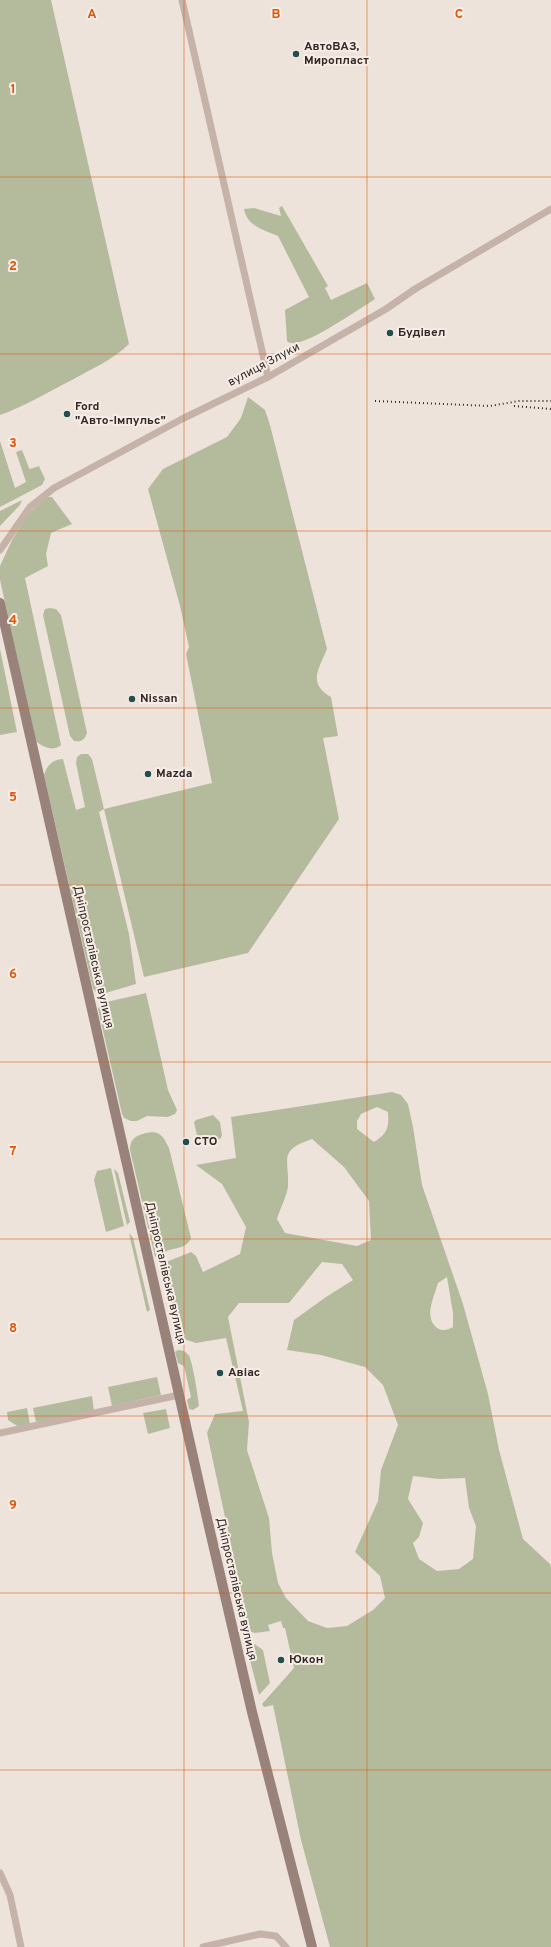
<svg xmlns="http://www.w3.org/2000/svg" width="551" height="1947" font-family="Overpass,sans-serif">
	<rect width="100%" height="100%" fill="#eee3db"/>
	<g fill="#b4bb9c" fill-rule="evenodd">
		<path d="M0,0H51L129,344C113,360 91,369 72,380C48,392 25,406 0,415Z"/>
		<path d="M282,206L328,286L325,288L331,300L367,283L375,299C361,308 306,346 292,343C290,343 288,342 287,341L285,310L309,297L278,236C264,230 247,226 244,209L254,208L281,216L279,208Z"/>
		<path d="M248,397L265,410L270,425L327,649C319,669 307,683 331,697L338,736L323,738L339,819L248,953L144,977L104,809L99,812L129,934L136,984L99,995L93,989L44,775C47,765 52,760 63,759L76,810L85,807L76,763L77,757L81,754H88L92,759L104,809L212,783L186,654L189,647L180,606L148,489L163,469L227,437L241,418Z"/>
		<polygon points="0,441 15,488 26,482 16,452 22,450 29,468 30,469 39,466 45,479 42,485 0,507"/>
		<path d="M47,497H52L72,524L51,533L46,554L48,566L25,578L61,745C54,752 42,747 36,741L0,580V566L12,540L29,513Z"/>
		<polygon points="22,500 20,505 0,526 0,511"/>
		<path d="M50,608L56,609L61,615L87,733C84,740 82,742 74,741L70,736L43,615L45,609Z"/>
		<polygon points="0,649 17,732 0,735"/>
		<polygon points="146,993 168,1090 177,1110 175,1114 168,1117 147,1116 137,1121 131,1121 124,1118 122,1114 98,1009 102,1003"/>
		<path d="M392,1092L401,1095L408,1104L413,1127L422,1185L463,1304L488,1394L499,1450L523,1539L550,1564L551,1568V1947H330L301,1840L273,1705L264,1707L262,1704L294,1668L285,1628H283L281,1621L268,1625L270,1631L255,1633L245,1630L246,1615L207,1433L215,1414L243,1411L226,1338L196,1343L181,1338L161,1264L191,1252L196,1256L203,1272L240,1254L246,1227L222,1184L196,1165L236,1158L231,1117ZM377,1107L388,1112C389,1127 388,1133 374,1142L357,1129V1121L361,1114ZM312,1139L344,1167L369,1201L371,1240L357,1246L285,1233L277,1219C280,1209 287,1196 288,1186C289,1157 278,1151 312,1139ZM322,1262L342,1264L353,1280L326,1297L294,1320L287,1350L321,1355L365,1367L383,1385L398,1425L381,1470L378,1501L355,1552L380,1576L385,1598L373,1610L347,1626L327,1628L308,1621L286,1598L278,1583L272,1553L269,1518L247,1450L249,1422L228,1317L239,1303H289ZM447,1277L453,1313V1327C447,1330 442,1332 436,1327C424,1316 434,1297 438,1283ZM413,1476L439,1479L465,1478L469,1508L476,1526L473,1559L459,1569L437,1571L419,1559L413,1543L419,1537L423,1523L408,1499Z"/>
		<polygon points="213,1115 220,1122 222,1136 220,1139 201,1142 198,1140 194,1122 196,1120"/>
		<path d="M152,1132C163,1133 164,1139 169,1148L191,1238C186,1249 177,1247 167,1251C163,1253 159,1255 155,1257L130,1150C130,1136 140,1134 152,1132Z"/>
		<polygon points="111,1168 124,1226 106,1232 94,1180 97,1171"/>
		<polygon points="114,1169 118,1173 130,1222 127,1225"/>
		<polygon points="129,1233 133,1238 150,1310 147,1312"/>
		<path d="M178,1350C182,1350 187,1352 189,1356C193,1363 198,1397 199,1406L193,1410L189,1409L187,1400L191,1397L184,1366L178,1363L175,1352Z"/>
		<polygon points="157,1377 161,1395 112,1406 108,1387"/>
		<polygon points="92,1396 94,1411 36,1422 33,1408"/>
		<polygon points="27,1408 30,1425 19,1427 8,1420 7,1412"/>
		<polygon points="166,1409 170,1428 148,1434 143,1413"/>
		<polygon points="244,1637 263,1650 270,1683 259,1695"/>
	</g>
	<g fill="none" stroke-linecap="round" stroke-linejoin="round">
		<g stroke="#c5b2a8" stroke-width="7">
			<polyline points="182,0 268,377"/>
			<polyline points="0,550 30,507 54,488 182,419 268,377 386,309 415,289 551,209"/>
			<polyline points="0,1433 179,1395"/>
			<polyline points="0,1873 10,1895 21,1947"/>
			<polyline points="203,1947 260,1934 276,1936 286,1947"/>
		</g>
		<polyline stroke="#98827a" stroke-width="10" points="0,603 206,1514 252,1712 312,1947"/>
		<g stroke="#332a27" stroke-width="2" stroke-dasharray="1 3" stroke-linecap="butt">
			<polyline points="375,401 490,406 519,401 551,401"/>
			<polyline points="514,406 551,409"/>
		</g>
	</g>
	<path fill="none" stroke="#df570d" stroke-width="1" stroke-opacity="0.55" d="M184,0V1947M367,0V1947M0,177H551M0,354H551M0,531H551M0,708H551M0,885H551M0,1062H551M0,1239H551M0,1416H551M0,1593H551M0,1770H551"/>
	<g fill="#224f4d" stroke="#f7ede6" stroke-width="1.5">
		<circle cx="296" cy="54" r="4"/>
		<circle cx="390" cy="333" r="4"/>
		<circle cx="67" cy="414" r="4"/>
		<circle cx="132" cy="699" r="4"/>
		<circle cx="148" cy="774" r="4"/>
		<circle cx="186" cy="1142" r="4"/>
		<circle cx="220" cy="1373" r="4"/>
		<circle cx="281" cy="1660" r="4"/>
	</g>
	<g text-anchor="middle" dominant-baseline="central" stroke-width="4" stroke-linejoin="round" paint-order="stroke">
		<g font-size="12" font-weight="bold" fill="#332a27" stroke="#f7ede6" text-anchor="start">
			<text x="304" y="47">АвтоВАЗ,<tspan x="304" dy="14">Миропласт</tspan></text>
			<text x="398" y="333">Будівел</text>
			<text x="75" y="407">Ford<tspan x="75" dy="14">"Авто-Імпульс"</tspan></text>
			<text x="140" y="699">Nissan</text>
			<text x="156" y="774">Mazda</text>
			<text x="194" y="1142">СТО</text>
			<text x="228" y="1373">Авіас</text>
			<text x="289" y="1660">Юкон</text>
		</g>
		<g font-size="12" fill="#332a27" stroke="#f7ede6">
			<text transform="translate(264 365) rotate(-28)">вулиця Злуки</text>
			<text transform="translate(93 957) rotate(77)">Дніпросталівська вулиця</text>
			<text transform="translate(165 1273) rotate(77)">Дніпросталівська вулиця</text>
			<text transform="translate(236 1589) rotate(77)">Дніпросталівська вулиця</text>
		</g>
	</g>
	<g font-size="13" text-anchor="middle" font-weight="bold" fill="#df570d" stroke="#f7ede6" stroke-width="4" stroke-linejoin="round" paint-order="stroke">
		<text x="92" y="18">A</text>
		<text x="276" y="18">B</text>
		<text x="459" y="18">C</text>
		<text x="13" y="93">1</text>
		<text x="13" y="270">2</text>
		<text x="13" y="447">3</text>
		<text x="13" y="624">4</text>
		<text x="13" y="801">5</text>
		<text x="13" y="978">6</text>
		<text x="13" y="1155">7</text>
		<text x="13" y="1332">8</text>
		<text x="13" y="1509">9</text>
	</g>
</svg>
